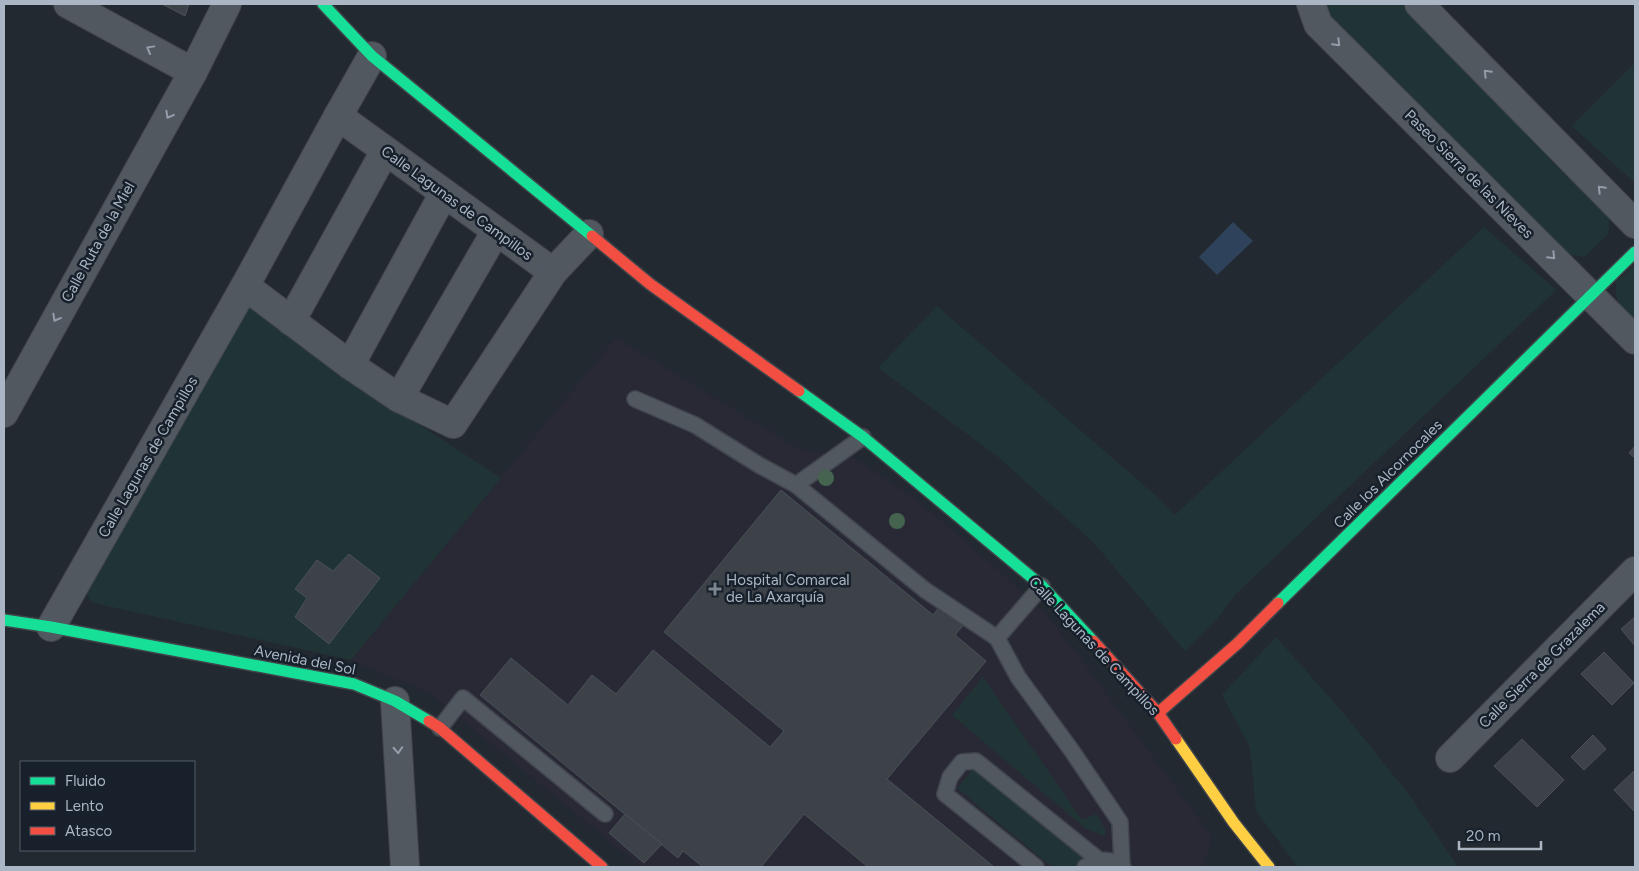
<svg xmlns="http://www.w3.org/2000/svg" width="1639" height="871" font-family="Figtree,sans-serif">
	<rect width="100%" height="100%" fill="#232930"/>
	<polygon fill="#292936" points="616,338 799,449 854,458 918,501 979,553 1043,611 1083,662 1212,837 1203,867 641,867 431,694 351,660"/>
	<g fill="#203436">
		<polygon points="1321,4 1400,4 1610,213 1608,234 1584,257 1564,253 1330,18"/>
		<polygon points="1635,63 1635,183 1572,126"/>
		<polygon points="1484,227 1556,290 1236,594 1217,619 1185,651 1094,543 997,456 878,368 937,306 1154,494 1175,515"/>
		<path d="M1635,265V322C1621,307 1615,304 1616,282Z"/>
		<polygon points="250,298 342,374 501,478 351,660 94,603 86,595"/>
		<polygon points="1276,637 1346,716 1410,796 1458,867 1298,867 1256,811 1250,747 1222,695"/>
		<polygon points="983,677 1082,820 1096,814 1105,829 1105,836 1086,829 952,715"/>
		<polygon points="975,766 1084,858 1077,867 1052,867 957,788"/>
	</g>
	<polygon fill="#2e435b" points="1233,222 1253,241 1217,275 1199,257"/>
	<g fill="#3d4249" stroke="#4a5159">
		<polygon points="162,4 189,4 185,16"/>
		<polygon points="1635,446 1635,458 1629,453"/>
		<polygon points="781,490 933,615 942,604 965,623 955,635 986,661 887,779 994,867 868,867 804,814 761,867 703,867 683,851 678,858 480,695 511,658 568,705 592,675 616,694 653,650 770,747 784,731 664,632"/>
		<polygon points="349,554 380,578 329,644 295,617 307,598 295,589 317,560 333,571"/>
		<polygon points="1635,617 1635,646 1621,629"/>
		<polygon points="1604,652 1634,683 1612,705 1581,674"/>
		<polygon points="1593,735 1606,749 1584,770 1571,757"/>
		<polygon points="1522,739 1564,780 1537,807 1494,766"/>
		<polygon points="1635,770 1635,812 1614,790"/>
		<polygon points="625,814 662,844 644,863 609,833"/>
	</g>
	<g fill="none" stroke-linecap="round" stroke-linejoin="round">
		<g stroke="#40454b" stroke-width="18">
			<g id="lane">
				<polyline points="635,399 695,425 759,465 796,485 925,590 997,638 1018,677 1072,751 1120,822 1122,866"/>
				<polyline points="796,485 863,437"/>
				<polyline points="997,638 1042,586"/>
				<polyline points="440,728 463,698 605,814"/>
				<polyline points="1036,867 945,794 950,777 962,762 976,761 1099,860"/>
				<path d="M1085,867C1097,858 1111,858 1123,867"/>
			</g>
		</g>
		<g stroke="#40454b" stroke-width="30">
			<g id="street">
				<polyline points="68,4 193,72"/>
				<polyline points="1311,4 1318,24 1635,340"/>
				<polyline points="1419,4 1635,224"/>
				<polyline points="338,116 553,272"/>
				<polyline points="245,286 350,365 399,398 453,424 553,272 589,234"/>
				<polyline points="291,321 385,151"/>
				<polyline points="350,365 444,193"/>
				<polyline points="399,398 496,231"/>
				<polyline points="4,413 193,72 227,4"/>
				<polyline points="51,627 245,286 338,116 372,56"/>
				<polyline points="395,701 405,867"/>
				<polyline points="1450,758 1635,571"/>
			</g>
		</g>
		<g stroke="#40454b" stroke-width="14">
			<g id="fast">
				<polyline points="323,4 372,56 592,236"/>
				<polyline points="799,391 863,437 1042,586 1093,641"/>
				<polyline points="1278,603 1635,252"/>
				<polyline points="4,620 51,627 354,684 395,701 429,721"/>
			</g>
		</g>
		<g stroke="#40454b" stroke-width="14">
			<polyline id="slow" points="1176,739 1234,823 1269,867"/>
		</g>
		<g stroke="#40454b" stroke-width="14">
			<g id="jam">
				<polyline points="592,236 650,284 799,391"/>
				<polyline points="1093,641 1158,713 1176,739"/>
				<polyline points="1158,713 1238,643 1278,603"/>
				<polyline points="429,721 440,728 602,867"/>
			</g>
		</g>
		<use href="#lane" stroke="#525860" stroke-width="15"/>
		<use href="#street" stroke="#525860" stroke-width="28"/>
		<use href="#fast" stroke="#16e098" stroke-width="11"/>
		<use href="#slow" stroke="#ffcf43" stroke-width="11"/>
		<use href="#jam" stroke="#f24e42" stroke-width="11"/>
	</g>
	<g fill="#456450">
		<circle cx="826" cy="478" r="8"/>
		<circle cx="897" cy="521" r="8"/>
	</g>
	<defs><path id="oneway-chevron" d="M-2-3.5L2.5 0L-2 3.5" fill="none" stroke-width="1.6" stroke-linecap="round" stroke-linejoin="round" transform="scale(1.25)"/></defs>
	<g stroke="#949eab">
		<use href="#oneway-chevron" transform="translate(1337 43) rotate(45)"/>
		<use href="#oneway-chevron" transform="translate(150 49) rotate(-151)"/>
		<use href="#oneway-chevron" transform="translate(1487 73) rotate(-135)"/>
		<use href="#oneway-chevron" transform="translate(169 115) rotate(119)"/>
		<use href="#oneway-chevron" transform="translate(1601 189) rotate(-135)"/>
		<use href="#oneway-chevron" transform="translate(1552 256) rotate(45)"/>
		<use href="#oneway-chevron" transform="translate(56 318) rotate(119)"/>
		<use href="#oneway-chevron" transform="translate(398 750) rotate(87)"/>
	</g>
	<path fill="#7b8590" stroke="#17202b" stroke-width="2" d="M712.5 581.5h5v5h5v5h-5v5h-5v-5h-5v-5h5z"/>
	<g text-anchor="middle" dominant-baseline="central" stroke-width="5" stroke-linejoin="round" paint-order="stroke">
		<g font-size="15" fill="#aab6c4" stroke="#17202b">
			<text transform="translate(1469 174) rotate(45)">Paseo Sierra de las Nieves</text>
			<text transform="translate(457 203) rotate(36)">Calle Lagunas de Campillos</text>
			<text transform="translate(98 242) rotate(-61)">Calle Ruta de la Miel</text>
			<text transform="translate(148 457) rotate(-60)">Calle Lagunas de Campillos</text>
			<text transform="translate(1388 474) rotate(-45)">Calle los Alcornocales</text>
			<text transform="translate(1094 646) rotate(47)">Calle Lagunas de Campillos</text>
			<text transform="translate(305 660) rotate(11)">Avenida del Sol</text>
			<text transform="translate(1542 665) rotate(-45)">Calle Sierra de Grazalema</text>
		</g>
		<g font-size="15" fill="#aab6c4" stroke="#17202b" text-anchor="start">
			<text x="726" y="580">Hospital Comarcal<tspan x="726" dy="17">de La Axarquía</tspan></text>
		</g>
	</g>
	<rect width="1639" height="871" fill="none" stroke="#aab6c4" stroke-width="10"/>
	<rect x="20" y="761" width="175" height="90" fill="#17202b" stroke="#525c68"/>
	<rect x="30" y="777" width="25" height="8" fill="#16e098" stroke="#525c68"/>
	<text x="65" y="786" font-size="15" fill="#aab6c4">Fluido</text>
	<rect x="30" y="802" width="25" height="8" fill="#ffcf43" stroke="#525c68"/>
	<text x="65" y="811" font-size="15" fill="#aab6c4">Lento</text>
	<rect x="30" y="827" width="25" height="8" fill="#f24e42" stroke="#525c68"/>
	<text x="65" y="836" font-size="15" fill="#aab6c4">Atasco</text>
	<path d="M1459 841v8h82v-8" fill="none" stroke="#aab6c4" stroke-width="2.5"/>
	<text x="1466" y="841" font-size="15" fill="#aab6c4" stroke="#17202b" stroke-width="4" paint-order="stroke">20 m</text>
</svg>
